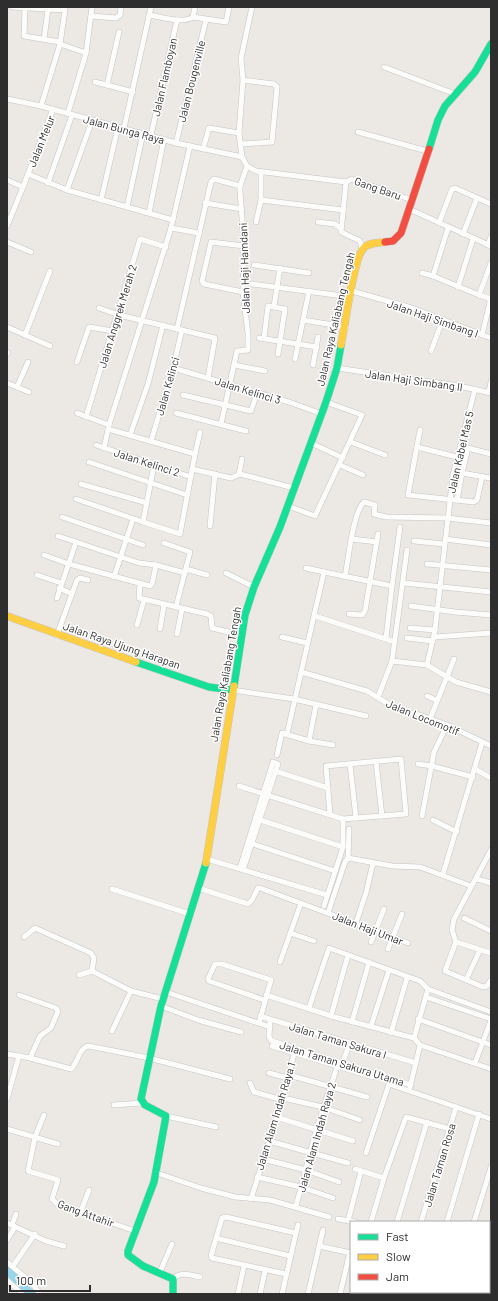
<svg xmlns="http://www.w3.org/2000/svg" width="498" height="1301" font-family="Barlow,sans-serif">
	<rect width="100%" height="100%" fill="#ece8e4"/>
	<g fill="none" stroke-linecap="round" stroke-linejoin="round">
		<polyline stroke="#99d6ec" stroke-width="10" points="7,1271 30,1294"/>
		<g stroke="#c5c4c5" stroke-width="6">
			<g id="street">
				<polyline points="12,7 65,10 60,44 41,106"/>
				<polyline points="252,7 241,58 243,80 239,133 242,157 247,166 256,171 346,182"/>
				<polyline points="25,8 24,36 60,42"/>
				<path d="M149,15C162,17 182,24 193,17"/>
				<polyline points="91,16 116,18 120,15 121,7"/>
				<polyline points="193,17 226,22 229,7"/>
				<polyline points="193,17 195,7"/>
				<polyline points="119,32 107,85 133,92"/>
				<polyline points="44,39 48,9"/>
				<polyline points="60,44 86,53"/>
				<polyline points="384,67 455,94"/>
				<polyline points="95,82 107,85"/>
				<polyline points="7,99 41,106 176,143 242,157"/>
				<polyline points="53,109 28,174 67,190 173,220"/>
				<polyline points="68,113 86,53 92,7"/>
				<polyline points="124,128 151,7"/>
				<polyline points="358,132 427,151"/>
				<polyline points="151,135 177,20"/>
				<polyline points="176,143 206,20"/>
				<polyline points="241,144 272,142 277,87 274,84 243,80"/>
				<polyline points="203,149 209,128 239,133"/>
				<polyline points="261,172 261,200 343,210"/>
				<polyline points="7,180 23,187 28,174"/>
				<polyline points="346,182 341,232 360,241 362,249"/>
				<polyline points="346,182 352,179 412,200"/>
				<polyline points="48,183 72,115"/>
				<polyline points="67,190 92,121"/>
				<polyline points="101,200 118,127"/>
				<polyline points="205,203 242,209"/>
				<polyline points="127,207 143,133"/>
				<polyline points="409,209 491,246"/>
				<polyline points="149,213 164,139"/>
				<polyline points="256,222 261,200"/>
				<polyline points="318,222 335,224 341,229"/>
				<polyline points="439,223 452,189 455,188 491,204"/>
				<polyline points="7,226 23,187"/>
				<polyline points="171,228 199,233"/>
				<polyline points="448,228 433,276 479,295 491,263"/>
				<polyline points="463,234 477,198"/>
				<polyline points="7,242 31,252"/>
				<polyline points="488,245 491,237"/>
				<polyline points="254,265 309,273"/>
				<polyline points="422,273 433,276"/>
				<polyline points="252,284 351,297"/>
				<polyline points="458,287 473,239"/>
				<polyline points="352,291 412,308 491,338"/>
				<polyline points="243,292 204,284 202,281 211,242 244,246"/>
				<polyline points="479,295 489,298 490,302 482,335"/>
				<polyline points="274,306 280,268"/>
				<polyline points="99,308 119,315 215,338 208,378"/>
				<polyline points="303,320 346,327"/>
				<polyline points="7,327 50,346"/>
				<polyline points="177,329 211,182 214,179 240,186"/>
				<polyline points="25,335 50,271"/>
				<polyline points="259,338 317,347"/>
				<polyline points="264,338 268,306 285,309 278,354"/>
				<polyline points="431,351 443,319"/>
				<polyline points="7,354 8,353"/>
				<polyline points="295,359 309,291"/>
				<polyline points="77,362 89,327 113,331"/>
				<polyline points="234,365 265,371"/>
				<polyline points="313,365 318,337"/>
				<polyline points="173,368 289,402 322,414"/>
				<polyline points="337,368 459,386 491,393"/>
				<polyline points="7,383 29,392"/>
				<polyline points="17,387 28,362"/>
				<polyline points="489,392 491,382"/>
				<polyline points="183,395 251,411 257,393"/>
				<polyline points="77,413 109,425"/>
				<polyline points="176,413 246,431"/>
				<polyline points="86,417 140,239 166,247"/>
				<polyline points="221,424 237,351 248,350 248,334 243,292 244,246 240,191 240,186 247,166"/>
				<polyline points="108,429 195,454 180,534 143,522"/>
				<polyline points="420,430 408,495 474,502 477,500 482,477"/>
				<polyline points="130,435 148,384 163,325"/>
				<polyline points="151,441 173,368 182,330"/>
				<polyline points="351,442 385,455"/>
				<polyline points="311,443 343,458"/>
				<polyline points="96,445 191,477"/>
				<polyline points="460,446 491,454"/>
				<polyline points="417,447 457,457"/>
				<polyline points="104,448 109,425 171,228 190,146"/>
				<polyline points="468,448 462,473 490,478"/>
				<polyline points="195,454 200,432"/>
				<polyline points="89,462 187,495"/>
				<polyline points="340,465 363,475"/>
				<polyline points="192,469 231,478 240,474 294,488"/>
				<polyline points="239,474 242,459"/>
				<polyline points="81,484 147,503"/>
				<polyline points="76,499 143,522 154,465"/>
				<polyline points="457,500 462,473"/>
				<polyline points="288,506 315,516 362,415 326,402"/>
				<polyline points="62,517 143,545"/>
				<polyline points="210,526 215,474"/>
				<polyline points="58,536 139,563 156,565 185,573"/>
				<polyline points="352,539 377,542"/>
				<polyline points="445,539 491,545"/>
				<polyline points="414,541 444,544"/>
				<polyline points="164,543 190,552 176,607"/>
				<polyline points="44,555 69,564 150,586 152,584 156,565"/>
				<polyline points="427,564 491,570"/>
				<polyline points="306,568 324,572"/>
				<polyline points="186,569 207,575"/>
				<polyline points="226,573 254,587"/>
				<polyline points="37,575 61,583"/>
				<polyline points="114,577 133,519"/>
				<path d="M345,577C348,561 353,512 364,502L375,505L374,514L386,517L447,518L491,523"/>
				<polyline points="404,583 491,592"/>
				<polyline points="140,584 139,598 207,614 211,616 212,628 241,635"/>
				<polyline points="392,586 400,527"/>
				<polyline points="59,588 72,594"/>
				<polyline points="57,598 76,542"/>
				<polyline points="411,606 455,612 491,615"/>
				<polyline points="349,614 362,615 365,611 378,534"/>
				<polyline points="315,616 395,642"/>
				<polyline points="137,625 144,600"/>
				<polyline points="410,628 435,630"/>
				<polyline points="160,629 164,605"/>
				<polyline points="177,634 182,609"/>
				<polyline points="57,635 77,580 80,578 88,580"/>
				<polyline points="282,637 307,643"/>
				<polyline points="434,637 491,633"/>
				<polyline points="407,638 433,641"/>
				<polyline points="392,661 427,665 456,682 491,692"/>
				<polyline points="427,665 435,630 453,475 475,389"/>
				<polyline points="301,672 367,691 395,708 406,713 414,713 447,725 491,746"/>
				<polyline points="232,690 294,699 366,716"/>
				<polyline points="427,696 436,700"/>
				<polyline points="378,697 392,661 407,550"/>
				<polyline points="430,719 454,659"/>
				<polyline points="287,734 324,572 392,586 386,638"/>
				<polyline points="309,741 316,705"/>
				<polyline points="277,755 282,733 309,741 333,745"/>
				<polyline points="376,762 382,816"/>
				<polyline points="350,764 356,818"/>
				<polyline points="418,764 432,766 473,777"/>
				<polyline points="475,769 491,778"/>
				<polyline points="275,771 328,788"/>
				<polyline points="239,786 343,819 406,814 401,759 326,766 330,815"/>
				<polyline points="422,816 434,752 447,725"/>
				<polyline points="257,819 343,847"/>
				<polyline points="433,820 457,832"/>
				<polyline points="250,843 335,871"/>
				<polyline points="348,858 349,829"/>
				<polyline points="207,859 327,895"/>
				<polyline points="240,868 273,762 278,764 243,870"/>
				<polyline points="443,874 482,743"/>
				<polyline points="477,879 491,883"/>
				<polyline points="198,888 248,904 252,900 258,888 260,888 408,943"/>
				<polyline points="112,889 190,914"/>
				<polyline points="324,906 343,847 343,819"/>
				<polyline points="328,913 345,862 348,858 392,866 420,867 471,886"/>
				<polyline points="464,918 491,931"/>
				<polyline points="356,923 366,893 373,863"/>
				<polyline points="290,933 314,941"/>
				<polyline points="24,937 35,928 91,953 94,958 92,971"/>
				<polyline points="371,942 384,909"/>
				<polyline points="456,942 452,930 454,919 491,850"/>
				<polyline points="388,949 402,914"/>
				<polyline points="491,953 456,942 445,971 483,987 487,986 491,980"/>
				<polyline points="280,962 301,903"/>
				<polyline points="79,975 92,971 131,991 163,999"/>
				<polyline points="466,980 480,950"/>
				<polyline points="166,992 270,1027"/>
				<polyline points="19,995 56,1008 58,1011 51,1028 40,1036 30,1058"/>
				<polyline points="266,995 331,1016 414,1038"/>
				<polyline points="426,997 491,1019"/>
				<polyline points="161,1006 198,1020 241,1032"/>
				<polyline points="309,1008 329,948 420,981 428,989 491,1012"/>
				<polyline points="260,1016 416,1063"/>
				<polyline points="331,1016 348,955"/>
				<polyline points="418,1019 491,1045"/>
				<polyline points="270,1020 269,1037 272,1041 411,1085"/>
				<polyline points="352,1022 369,962"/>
				<polyline points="259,1023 271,980 222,964 215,964 208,979 209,981 264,1000"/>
				<polyline points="371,1026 389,970"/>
				<polyline points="112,1031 131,991"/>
				<polyline points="391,1033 407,978"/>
				<polyline points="414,1038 428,989"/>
				<polyline points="420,1045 491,1069"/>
				<polyline points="272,1046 373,1077"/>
				<path d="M7,1054L30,1058L71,1069C78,1063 79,1047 89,1046L149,1058L230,1079"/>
				<polyline points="475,1063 491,1020"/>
				<polyline points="342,1064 350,1043"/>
				<polyline points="269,1073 288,1078"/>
				<polyline points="289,1075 367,1097"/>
				<polyline points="250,1083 254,1092 282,1100"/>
				<polyline points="410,1087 420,1045 414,1038"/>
				<polyline points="283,1098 323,1107 360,1120"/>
				<polyline points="7,1099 19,1056"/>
				<polyline points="114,1105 142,1103"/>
				<polyline points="44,1115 35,1137 28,1171 58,1180 52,1199 57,1204 135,1231"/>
				<polyline points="166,1116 216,1127"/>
				<polyline points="276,1117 353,1141"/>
				<polyline points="7,1129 58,1144"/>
				<polyline points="269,1141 348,1163"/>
				<polyline points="366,1153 389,1084 491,1119"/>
				<polyline points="263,1159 306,1170 339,1182"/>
				<polyline points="355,1169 384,1178"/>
				<polyline points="157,1173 201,1188 235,1197 270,1200 329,1217"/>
				<polyline points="257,1177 301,1187 333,1198"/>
				<polyline points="251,1199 283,1098 294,1054"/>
				<polyline points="296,1206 316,1131 337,1067"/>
				<polyline points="81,1211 89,1190"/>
				<polyline points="338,1219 356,1222"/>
				<polyline points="348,1221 361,1171"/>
				<polyline points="371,1222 384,1178 406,1117 450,1129"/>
				<polyline points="397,1222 427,1122"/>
				<polyline points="421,1222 456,1107"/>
				<polyline points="447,1222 479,1114"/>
				<polyline points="474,1222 491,1167"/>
				<polyline points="7,1223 46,1241 64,1246"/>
				<polyline points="12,1225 16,1214"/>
				<polyline points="296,1233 298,1225"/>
				<polyline points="216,1238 290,1256"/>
				<polyline points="7,1240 15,1227"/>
				<polyline points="319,1246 351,1253"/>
				<polyline points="7,1262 33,1284 40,1294"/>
				<polyline points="13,1266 35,1234"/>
				<polyline points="489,1267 491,1267"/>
				<polyline points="160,1272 172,1244"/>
				<path d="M173,1279C181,1271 190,1275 200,1277"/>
				<polyline points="7,1280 22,1294"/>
				<polyline points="377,1292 389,1294"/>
				<polyline points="439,1292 444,1294"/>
				<polyline points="238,1294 244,1266"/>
				<polyline points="260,1294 265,1271"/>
				<polyline points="282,1294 296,1233 226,1217 222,1218 211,1256 212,1258 286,1274"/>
				<polyline points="308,1294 323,1230"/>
				<polyline points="340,1294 350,1252"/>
				<polyline points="364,1294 364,1292"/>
				<polyline points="402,1294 403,1292"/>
				<polyline points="433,1294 434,1292"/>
				<polyline points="475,1294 476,1292"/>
			</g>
		</g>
		<g stroke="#c5c4c5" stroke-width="8">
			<g id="fast">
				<polyline points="429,149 438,120 445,106 475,72 491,44"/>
				<polyline points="136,662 209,687 232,690"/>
				<polyline points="234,686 245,615 254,587 280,527 326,402 337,368 341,345"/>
				<polyline points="484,1292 484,1294"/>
				<polyline points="173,1294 173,1279 143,1266 128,1255 128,1251 154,1182 166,1116 145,1105 141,1099 161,1006 206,863"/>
			</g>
		</g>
		<g stroke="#c5c4c5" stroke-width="8">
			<g id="slow">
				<path d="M341,345C345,327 353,260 363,249C368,242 378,243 385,242"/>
				<polyline points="7,616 136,662"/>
				<polyline points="206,863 234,686"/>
			</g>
		</g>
		<g stroke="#c5c4c5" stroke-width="8">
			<g id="jam">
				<polyline points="385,242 393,241 401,233 429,149"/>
				<polyline points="489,1279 491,1273"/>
			</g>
		</g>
		<use href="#street" stroke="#fcfcfb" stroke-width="5"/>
		<use href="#fast" stroke="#16e098" stroke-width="7"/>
		<use href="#slow" stroke="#ffcf43" stroke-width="7"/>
		<use href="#jam" stroke="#f24e42" stroke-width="7"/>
	</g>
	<g text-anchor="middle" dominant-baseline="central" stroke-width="3" stroke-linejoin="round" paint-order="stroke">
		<g font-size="11" fill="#2e2e2e" stroke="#fff">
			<text transform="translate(164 77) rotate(-77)">Jalan Flamboyan</text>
			<text transform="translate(191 81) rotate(-76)">Jalan Bougenville</text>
			<text transform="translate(124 129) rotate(15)">Jalan Bunga Raya</text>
			<text transform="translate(41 141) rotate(-68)">Jalan Melur</text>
			<text transform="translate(378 188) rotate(19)">Gang Baru</text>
			<text transform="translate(244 268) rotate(-92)">Jalan Haji Hamdani</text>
			<text transform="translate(117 316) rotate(-73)">Jalan Anggrek Merah 2</text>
			<text transform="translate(433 318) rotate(19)">Jalan Haji Simbang I</text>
			<text transform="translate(335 319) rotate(-77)">Jalan Raya Kaliabang Tengah</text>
			<text transform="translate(414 380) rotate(8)">Jalan Haji Simbang II</text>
			<text transform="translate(167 386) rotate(-74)">Jalan Kelinci</text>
			<text transform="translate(248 390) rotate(17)">Jalan Kelinci 3</text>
			<text transform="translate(460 452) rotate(-77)">Jalan Kabel Mas 5</text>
			<text transform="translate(147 462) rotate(18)">Jalan Kelinci 2</text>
			<text transform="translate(122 645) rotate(19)">Jalan Raya Ujung Harapan</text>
			<text transform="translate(225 674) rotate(-80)">Jalan Raya Kaliabang Tengah</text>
			<text transform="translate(423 717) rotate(22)">Jalan Locomotif</text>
			<text transform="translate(368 928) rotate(21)">Jalan Haji Umar</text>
			<text transform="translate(338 1040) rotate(17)">Jalan Taman Sakura I</text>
			<text transform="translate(342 1063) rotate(17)">Jalan Taman Sakura Utama</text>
			<text transform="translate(275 1116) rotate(-73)">Jalan Alam Indah Raya 1</text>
			<text transform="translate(316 1137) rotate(-74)">Jalan Alam Indah Raya 2</text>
			<text transform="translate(439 1165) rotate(-73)">Jalan Taman Rosa</text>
			<text transform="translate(86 1213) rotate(20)">Gang Attahir</text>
		</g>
	</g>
	<rect width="498" height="1301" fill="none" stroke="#2e2e2e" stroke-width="16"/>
	<rect x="350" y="1221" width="140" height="72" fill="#ffffff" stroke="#ababab"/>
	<rect x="358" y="1234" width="20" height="6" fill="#16e098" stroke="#ababab"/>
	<text x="386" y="1241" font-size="12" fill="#2e2e2e">Fast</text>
	<rect x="358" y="1254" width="20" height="6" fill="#ffcf43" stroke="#ababab"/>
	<text x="386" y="1261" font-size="12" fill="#2e2e2e">Slow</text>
	<rect x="358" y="1274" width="20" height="6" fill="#f24e42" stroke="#ababab"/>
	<text x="386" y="1281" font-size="12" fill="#2e2e2e">Jam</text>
	<path d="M10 1285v6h80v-6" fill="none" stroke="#2e2e2e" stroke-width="2"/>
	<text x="16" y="1285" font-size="12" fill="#2e2e2e" stroke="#ffffff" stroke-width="3" paint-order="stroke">100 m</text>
</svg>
